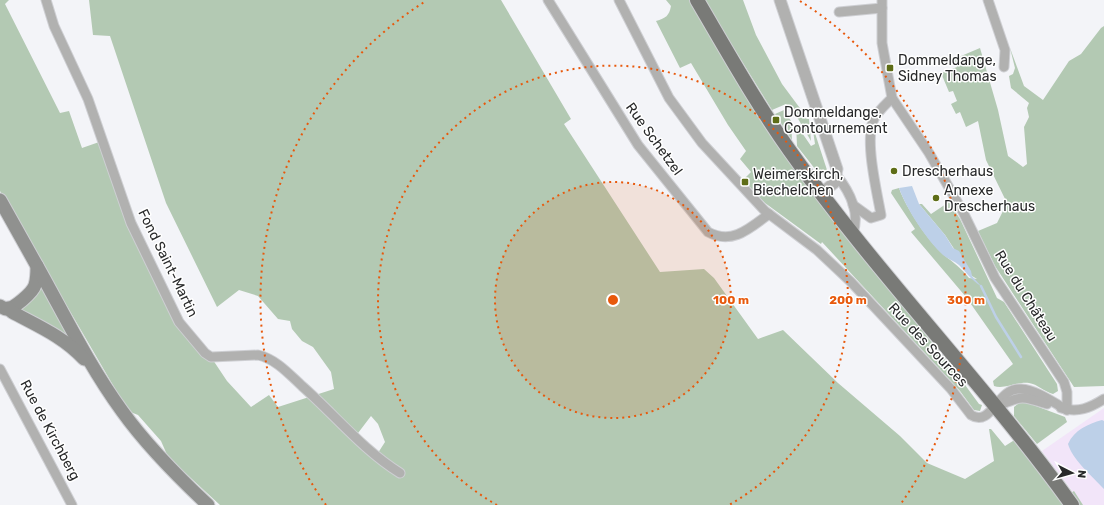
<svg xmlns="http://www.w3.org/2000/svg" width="1104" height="505" font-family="Rubik,sans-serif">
	<rect width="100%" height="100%" fill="#f3f4f8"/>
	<polygon fill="#f2e5f9" points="1104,408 1104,505 1083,505 1042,451"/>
	<g fill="#b3c9b3" fill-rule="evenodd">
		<path d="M0,0H9L5,4L60,113L69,111L82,148L102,141L131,223L179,322L211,357L227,381L251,407L269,395L278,407L334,389L331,372L313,347L302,341L292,329L290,321L278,319L258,296L239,290L217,307L166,203L110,36L93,35L89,0H501L571,119L564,124L660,272L704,269L714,278L758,339L783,330L838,383L900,436L927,463L965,479L994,461L989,429H991L1005,446L1019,437L1066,496L1074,491L1083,505H220L168,457L161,441L138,415L128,411L0,191ZM371,416L378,424L385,442L376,456L355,437Z"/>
		<path d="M666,0H691L784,154L804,183L957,374L979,404L982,405L980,411L974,410L960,391L822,242L821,244L765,203L743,180L751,172L740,159L746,151L728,125L691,63L680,68L656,21C666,18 669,16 671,6Z"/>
		<polygon points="704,0 743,0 756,35 782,84 805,115 794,114 786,104 772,110"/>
		<polygon points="1104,26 1104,386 1074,387 995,266 978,231 997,223 1007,203 986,160 978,121 966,127 960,112 956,114 951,104 957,101 953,91 949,92 941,73 957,67 954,59 980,48 998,110 1008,156 1023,167 1027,164 1024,127 1029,117 1027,108 1029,103 1011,88 1009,76 1013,74 1015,68 1010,48 1024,86 1043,100 1069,61 1081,54 1101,28"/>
		<polygon points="784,110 791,121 792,140 775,114"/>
		<polygon points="797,117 809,119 811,141"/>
		<polygon points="796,124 811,146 815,144 812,124 827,170 826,174 819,174 797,146"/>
		<path d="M899,188C906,208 928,241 944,255C954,263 961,268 969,278L977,279L972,276L945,235L919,204H922L931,214L949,202L960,219L997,298L1004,302L1057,384L1058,391L1053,394C1045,392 1037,384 1029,383C1018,381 1004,390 994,386L993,381L1013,364L966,297L911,232L915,229L891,193L892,190Z"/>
		<polygon points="39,283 75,341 15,307"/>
		<polygon points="1019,403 1028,403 1065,417 1067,422 1037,444 1014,416 1014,407"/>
	</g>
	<g fill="#bdd0e8">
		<path d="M912,186L919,204L945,235L953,248L959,251L971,271L972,276L981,286C971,280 967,273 959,265C954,261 948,259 943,255C926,239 907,210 899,188Z"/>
		<path d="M1102,420L1104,421V489C1093,477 1072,459 1068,444C1074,430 1088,424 1102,420Z"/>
	</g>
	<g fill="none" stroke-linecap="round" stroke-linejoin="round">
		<polyline stroke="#bdd0e8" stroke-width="2.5" points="981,286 996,317 1021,357"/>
		<g stroke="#cecfd3" stroke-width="11">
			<g id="minor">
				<path d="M46,0L54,26L88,99L131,223L179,322L205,353L211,357L258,355C276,359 289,374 302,386C335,415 363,450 400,473"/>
				<path d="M548,0L638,145L708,232C732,245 749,229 769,214"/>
				<path d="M619,0L669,98L702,143L765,211L817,250L851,282L951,389L971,415C992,428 997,387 1021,389C1037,390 1054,403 1067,410"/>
				<polyline points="882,0 882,43 892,98 929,153 963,212 995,278 1064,382 1067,392 1067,410"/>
				<polyline points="988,0 1005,50 1004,67"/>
				<polyline points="839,12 882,8"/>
				<path d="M837,176C850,192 860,213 853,233"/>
				<path d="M853,205L871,218L881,215C877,192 864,139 874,119C878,111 885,105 892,98"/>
				<polyline points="0,369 72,505"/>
				<path d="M995,407C1022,396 1019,395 1047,404"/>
				<path d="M1061,408C1078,413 1090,408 1104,399"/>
			</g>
		</g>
		<g stroke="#cecfd3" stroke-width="13">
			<polyline id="tertiary" points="780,0 837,169 834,183 822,193"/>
		</g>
		<g stroke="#cecfd3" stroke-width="15">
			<g id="secondary">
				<path d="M0,200L37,266C37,272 37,279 35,285C33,292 13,310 6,309C4,309 2,307 0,306"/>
				<path d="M37,266C64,314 89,366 122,411C147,446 177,476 208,505"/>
				<path d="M8,308L12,312C38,326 64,337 84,359"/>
			</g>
		</g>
		<g stroke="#cecfd3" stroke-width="16">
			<path id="primary" d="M697,0C727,51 756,103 790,151C877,274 984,383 1072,505"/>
		</g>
		<use href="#minor" stroke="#b1b1b0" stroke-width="9"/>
		<use href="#tertiary" stroke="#b1b1b0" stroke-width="11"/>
		<use href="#secondary" stroke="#90918f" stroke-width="13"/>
		<use href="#primary" stroke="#797a77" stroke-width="14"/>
	</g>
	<circle cx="613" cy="300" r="118" fill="#e8590c" fill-opacity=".12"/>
	<g fill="none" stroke="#e8590c" stroke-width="2" stroke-dasharray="2 4">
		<circle cx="613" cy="300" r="118"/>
		<path d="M497 505A235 235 0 1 1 729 505"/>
		<path d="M326 505A353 353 0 0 1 426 1M800 1A353 353 0 0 1 900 505"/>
	</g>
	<g fill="#5e6d17" stroke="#fff" stroke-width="1.5">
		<rect x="886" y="64" width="8" height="8" rx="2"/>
		<rect x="772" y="116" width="8" height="8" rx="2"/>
		<circle cx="894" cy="171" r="4"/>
		<rect x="741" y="178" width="8" height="8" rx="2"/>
		<circle cx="936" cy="198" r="4"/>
	</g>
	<g text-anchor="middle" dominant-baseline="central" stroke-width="3" stroke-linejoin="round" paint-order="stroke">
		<g font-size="14" fill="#28292a" stroke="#fff" text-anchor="start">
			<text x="898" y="60">Dommeldange,<tspan x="898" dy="16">Sidney Thomas</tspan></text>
			<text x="784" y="112">Dommeldange,<tspan x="784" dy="16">Contournement</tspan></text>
			<text x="902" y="171">Drescherhaus</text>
			<text x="753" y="174">Weimerskirch,<tspan x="753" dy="16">Biechelchen</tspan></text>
			<text x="944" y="190">Annexe<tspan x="944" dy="16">Drescherhaus</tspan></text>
		</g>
		<g font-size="14" fill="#28292a" stroke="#fff">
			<text transform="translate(654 139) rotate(54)">Rue Schetzel</text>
			<text transform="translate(168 263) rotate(64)">Fond Saint-Martin</text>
			<text transform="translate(1026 296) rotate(58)">Rue du Château</text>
			<text transform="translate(928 345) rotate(47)">Rue des Sources</text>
			<text transform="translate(50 430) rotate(62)">Rue de Kirchberg</text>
		</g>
	</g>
	<circle cx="613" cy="300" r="6" fill="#e8590c" stroke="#fff" stroke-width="2"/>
	<g font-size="12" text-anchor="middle" font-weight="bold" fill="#e8590c" stroke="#fff" stroke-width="3" stroke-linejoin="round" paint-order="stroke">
		<text x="731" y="304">100 m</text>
		<text x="848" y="304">200 m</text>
		<text x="966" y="304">300 m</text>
	</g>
	<g transform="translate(1072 473) rotate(96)" stroke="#ffffff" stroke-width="3" paint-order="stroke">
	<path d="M0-3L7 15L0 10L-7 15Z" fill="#28292a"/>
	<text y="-6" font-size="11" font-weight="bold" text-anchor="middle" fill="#28292a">N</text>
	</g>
</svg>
